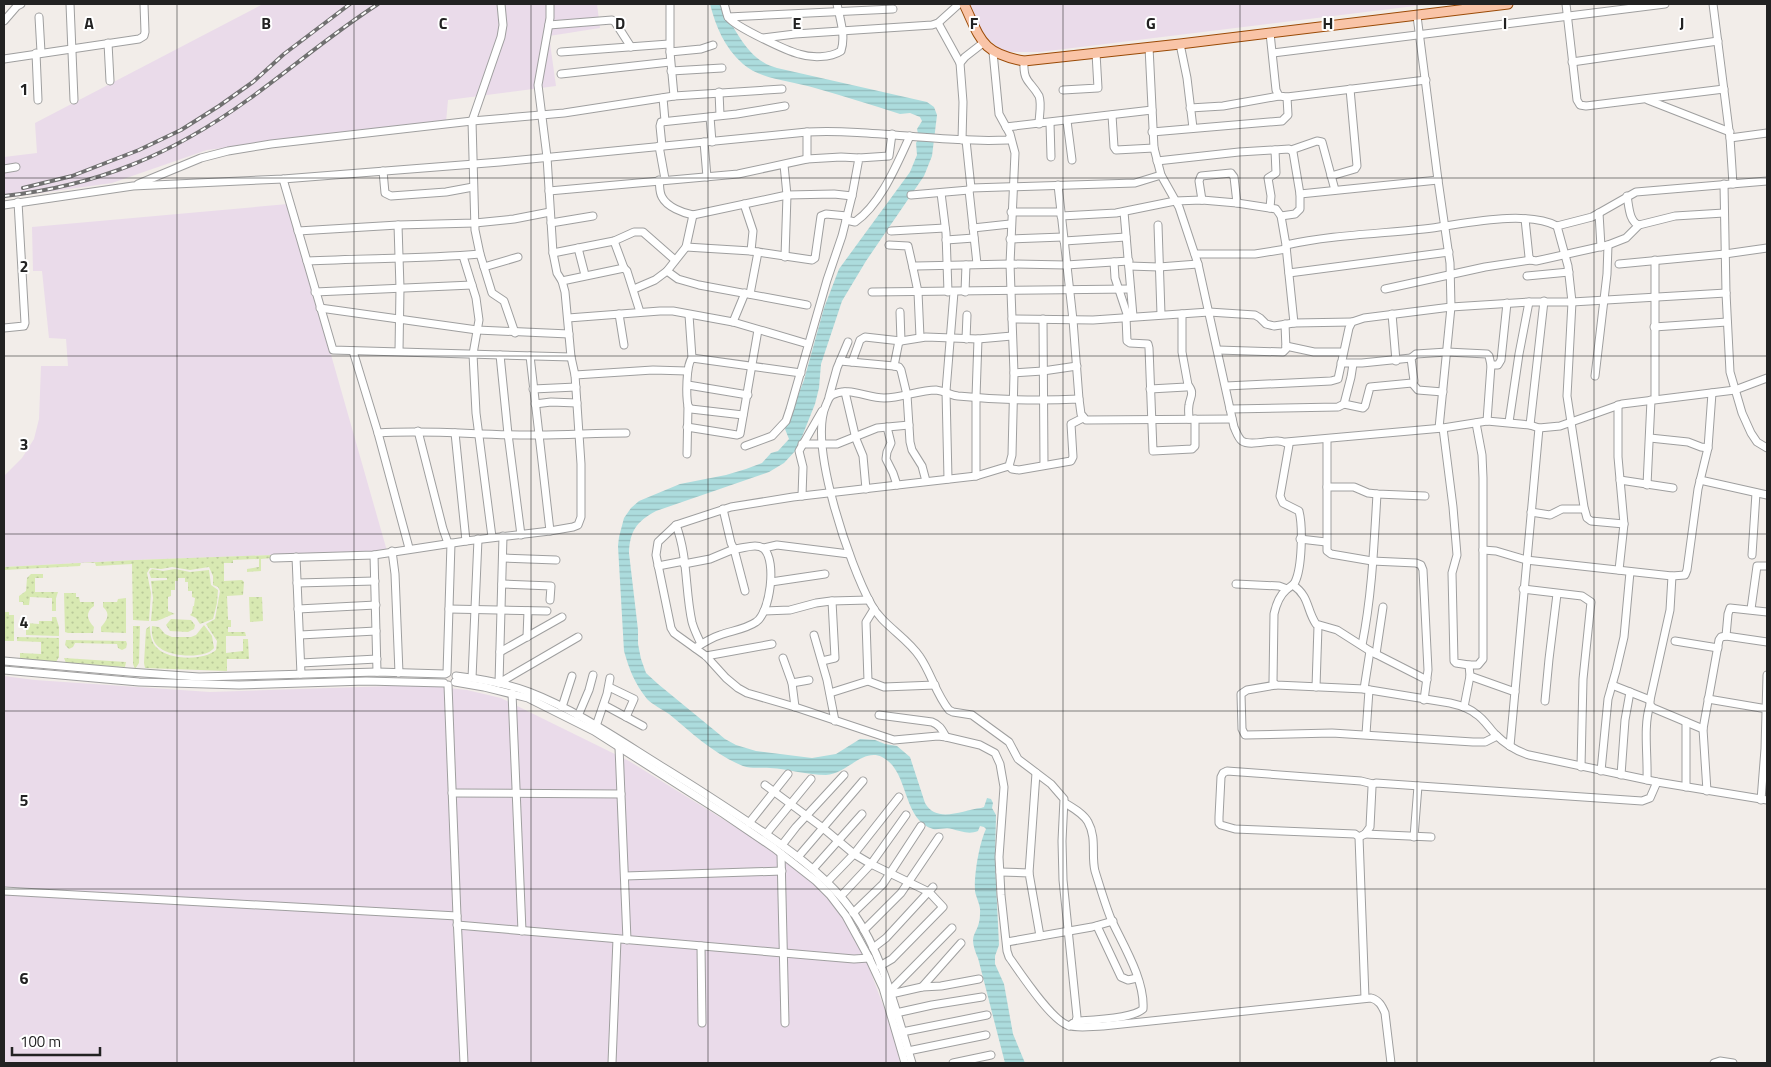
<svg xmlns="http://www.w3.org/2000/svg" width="1771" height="1067" font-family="'Titillium Web',sans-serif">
	<defs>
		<pattern id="grass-dots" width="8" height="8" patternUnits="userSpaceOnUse" patternTransform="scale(1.25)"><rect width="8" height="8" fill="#d8e9b2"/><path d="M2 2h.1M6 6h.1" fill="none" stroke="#b9c899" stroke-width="1.8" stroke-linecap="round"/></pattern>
		<pattern id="water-rules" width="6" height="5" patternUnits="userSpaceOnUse" patternTransform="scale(1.25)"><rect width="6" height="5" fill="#acdcdd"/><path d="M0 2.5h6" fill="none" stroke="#94bcbd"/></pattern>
	</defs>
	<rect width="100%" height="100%" fill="#f2ede9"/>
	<g fill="#eadbea">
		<polygon points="263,4 597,4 600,28 549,36 556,86 448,100 446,122 207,150 112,183 4,198 4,157 37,153 35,123"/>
		<polygon points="968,4 1431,4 1040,52 1003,52 981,33"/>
		<polygon points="288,204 387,551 136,560 4,567 4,476 22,458 34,439 39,419 41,366 68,366 66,339 49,338 42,271 33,271 32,227"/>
		<polygon points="4,676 35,680 210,692 421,685 467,690 501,698 629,761 768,847 807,877 829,899 845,920 856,942 868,965 892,1029 900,1063 4,1063"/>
	</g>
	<g fill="url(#grass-dots)">
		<path d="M272,555V558L261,559V571L247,572V569L259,567V559L233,560V563H224V581L242,580L244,582L243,595L227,596L228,620H231V627H228V632H245L246,636H226V653L243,651V639H248L249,659H227V671L145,668L144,663L146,629L150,626C150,634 151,642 157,648C168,660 204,661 216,650L217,641L206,624L215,619L220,591L218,587L213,585V576L209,567L190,570L172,567L161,569L150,568L147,573L151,593L149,621L133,620L132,564L96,566L95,563H81L80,566L4,570V567L136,560Z"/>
		<path d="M152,569L163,571L175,569L190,572L209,570L211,585L218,590L217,603L213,619L200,624L196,618L190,615L192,613L193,606H194L195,598L192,597V591H188V582H185V578H178V581H175V590H171V596L168,597V611L175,614C165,616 161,622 151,621L153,598L151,581L167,580V578H151L149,572Z"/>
		<polygon points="31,574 43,574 43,578 35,578 35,592 58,592 56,598 56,611 52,611 52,598 30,597 29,605 23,605 23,602 19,602 19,596 26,591 27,578"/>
		<path d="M64,593H76V597H79L80,602H94V606C85,612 87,620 94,627L93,633H68L65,632Z"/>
		<polygon points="249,597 262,597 263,621 250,622"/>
		<path d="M126,598V633L101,632V627C107,620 111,614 103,607V602H117L118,599Z"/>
		<polygon points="4,612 9,612 9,615 14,615 14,641 4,641"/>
		<polygon points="52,617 56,617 59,627 59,636 26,635 26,623 39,624 39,621 52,621"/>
		<polygon points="171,619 191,620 195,625 194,629 188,632 170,631 166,625"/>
		<path d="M204,625L212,636L214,648C206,659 171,657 160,648C153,643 151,635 152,626L159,627L165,634L172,637H191L196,635Z"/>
		<polygon points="133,626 140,626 139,663 135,669 133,664"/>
		<polygon points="17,637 59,638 59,657 56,662 20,659 20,653 41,654 41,642 17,641"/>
		<polygon points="66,640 126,641 127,644 126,648 122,650 118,648 117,644 75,643 73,647 69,649 65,645"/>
		<polygon points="64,658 126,662 125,667 66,663"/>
	</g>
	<path fill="url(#water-rules)" d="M710,4H722C729,21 746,53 763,62C767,65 772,66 777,68L927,102L934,107L937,115L932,156L924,176L866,261L842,301L821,364L819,388L815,404L797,449L784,463L769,472L656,511C636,522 630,531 629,553L638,630V644L641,659L646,673L658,684L725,739L736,745L756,751L812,758L836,754L860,739L875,740L885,744L897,746L910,757L925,803C937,824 962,810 981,808L984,807L987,798L991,799L993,803L992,808L996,815L995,862L999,945L995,956V964L1004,984L1013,1034L1025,1063H1005L978,958C966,931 980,936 980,913C981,905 976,898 975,891C974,875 979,844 986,829L984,827L980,826L978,831C969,835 960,831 952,829C946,827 939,830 933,829C901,819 910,771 882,757C863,748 846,774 826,775C807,775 789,769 770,768C761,767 752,769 743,766C715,755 692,733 669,714C662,709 653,705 647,699C635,684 629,669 624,651L618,546L619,537L624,518L631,508L639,501L680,484L726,475L746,469L762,463L771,453L778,451L789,439L785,429L804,380L824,308L839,269L910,172L917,155L916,143L919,138L917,129L922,121L920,117L910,113L900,114C872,105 844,96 815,88C792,81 761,80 743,64C724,47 716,27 710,4Z"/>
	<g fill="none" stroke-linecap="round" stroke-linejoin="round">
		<g stroke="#9f9f9f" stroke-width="9">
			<g id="minor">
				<polyline points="70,4 74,100"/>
				<polyline points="501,4 503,25 501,37 472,121 475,230 480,254 492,293 504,301 515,333"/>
				<polyline points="670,4 670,52 674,96"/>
				<path d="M724,4C726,8 726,15 729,18C736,27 787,51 799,54C811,58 830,58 841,51C846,36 840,19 837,4"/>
				<polyline points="1566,4 1577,100 1580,105 1586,106 1724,89"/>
				<polyline points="1713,4 1730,138 1733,184"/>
				<polyline points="1417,16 1438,180 1450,263 1451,307 1439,428"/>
				<polyline points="39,17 41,52"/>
				<polyline points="728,17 893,9"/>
				<polyline points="4,21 17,6 21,4"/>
				<polyline points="938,23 960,63"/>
				<polyline points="549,25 612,20 615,22 631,47"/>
				<polyline points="1270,33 1276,90 1279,96 1287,97 1426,80"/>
				<polyline points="763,38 795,34 932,25 938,23 959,4"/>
				<polyline points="108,43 110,81"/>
				<polyline points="1180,44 1187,78 1193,128"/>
				<path d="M1149,47L1154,148L1161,175L1179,207L1198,264L1234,427C1236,431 1238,438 1242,441C1253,448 1278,435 1289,445L1280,496L1283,503L1299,511C1303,527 1302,568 1295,582C1293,586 1289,587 1286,590C1279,596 1276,605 1274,614L1273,682L1276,685L1364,689L1450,703C1459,705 1469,708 1476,714C1484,719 1489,728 1495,734C1505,744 1516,751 1529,755L1657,782L1767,800"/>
				<polyline points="561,52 669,44"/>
				<polyline points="670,52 701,49 713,45"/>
				<path d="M993,52L999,114L1010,134L1015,153L1010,264L1014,373L1012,455L1009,466L976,476L793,497L731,507L676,525L658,542L656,555L671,628L674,633L706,656L726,678L738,688L747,693L795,707L894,740L938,736L946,737L980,745L995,753L1000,764L1004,787L999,857L1001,895L1007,951L1009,957C1021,974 1050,1018 1067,1025C1078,1029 1092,1026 1103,1026L1371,998C1379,1000 1382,1006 1385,1013L1391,1063"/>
				<polyline points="36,53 38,100"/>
				<polyline points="1273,53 1665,4"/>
				<polyline points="4,59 139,39 144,36 145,32 144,4"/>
				<path d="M1024,61C1023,83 1030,80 1039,96C1042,104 1039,116 1039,124"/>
				<polyline points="1572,62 1718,41"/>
				<polyline points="671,71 722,68"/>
				<polyline points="561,74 670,62"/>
				<polyline points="1063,90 1098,88 1096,53"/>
				<polyline points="719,92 720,115"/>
				<polyline points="663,98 665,121"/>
				<polyline points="1648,100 1730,132"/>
				<polyline points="1190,108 1223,106 1279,96"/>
				<polyline points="1112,115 1114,147 1116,150 1154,148"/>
				<polyline points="710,117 712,142"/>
				<polyline points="1067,121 1072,160"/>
				<polyline points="1050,123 1051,157"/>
				<polyline points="1006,127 1152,110"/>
				<polyline points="1152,132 1282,121 1288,115 1287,97"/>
				<polyline points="1730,138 1767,133"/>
				<polyline points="962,140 963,102 960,63 965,57 983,43"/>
				<polyline points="966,140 971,188"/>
				<polyline points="704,142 707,177"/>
				<polyline points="659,146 665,179"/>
				<polyline points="662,146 660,126 661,122 737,114 785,106"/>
				<polyline points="1291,150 1317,141 1322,142 1335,190"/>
				<polyline points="807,159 807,132"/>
				<polyline points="1157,161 1239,152 1289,149 1293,152 1300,194 1300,209 1295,214 1281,216"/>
				<polyline points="784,165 787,195 785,257"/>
				<polyline points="4,169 16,167"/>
				<polyline points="383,171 385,193 391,196 446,192 473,187"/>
				<polyline points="1331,176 1355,169 1357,166 1350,89"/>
				<polyline points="283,179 333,350 571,357"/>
				<path d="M659,180C660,185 659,192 662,197C667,207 683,213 693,215L787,195L834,194L852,196"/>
				<polyline points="138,184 201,158 228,151 271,144 472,121 564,113 674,96 782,89"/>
				<polyline points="1724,184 1726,293 1730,372 1742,413 1751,433 1757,442 1767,448"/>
				<polyline points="1058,185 1073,320 1079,399"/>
				<polyline points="549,191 738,174 807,159 841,157 859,158"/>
				<polyline points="941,193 946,233 948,292"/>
				<polyline points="1300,194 1438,180"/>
				<polyline points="911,195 969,190"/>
				<path d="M1627,196C1629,206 1629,222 1639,225L1675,216L1724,213"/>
				<polyline points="1202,200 1199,181 1201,176 1231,173 1234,177 1237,203"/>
				<polyline points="744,204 753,231 751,251"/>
				<path d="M4,205L133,186L283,179L500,162L807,132C874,129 941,143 1008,140L1010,137"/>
				<polyline points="1270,208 1271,196 1268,178 1276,173 1275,150"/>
				<polyline points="1011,212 1060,212"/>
				<polyline points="1124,212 1133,316"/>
				<polyline points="1599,213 1601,247"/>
				<path d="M1061,216L1116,213L1175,201L1202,200L1237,203L1276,209L1281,216L1286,245C1331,235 1378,234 1424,229C1460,225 1524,209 1557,226"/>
				<polyline points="1525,219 1529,257 1531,260 1536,261 1608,245 1626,238 1639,225"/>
				<path d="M846,220L855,222C881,204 897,164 910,136"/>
				<polyline points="551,223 593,216"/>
				<polyline points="398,225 400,288 399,351"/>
				<polyline points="1158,225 1161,314"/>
				<polyline points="973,228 1010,224"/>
				<polyline points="298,231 398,225 475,223 514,219 550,212"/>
				<polyline points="891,231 945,228"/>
				<polyline points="1010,239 1063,237"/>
				<polyline points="946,240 974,238"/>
				<polyline points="614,241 624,268"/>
				<polyline points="1064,241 1126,237"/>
				<polyline points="889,245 908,246 913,268"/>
				<polyline points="1286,246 1294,323"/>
				<polyline points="686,247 751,251 812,260 815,258 821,216 826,214 847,216"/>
				<polyline points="578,248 585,275"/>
				<polyline points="553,253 614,241 634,232 643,232 675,260"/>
				<polyline points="1195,254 1255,254 1286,249"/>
				<polyline points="463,256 476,298 479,320 473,354 476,413 492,537"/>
				<polyline points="1655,260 1655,399"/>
				<path d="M307,261C365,258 422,259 480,254"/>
				<polyline points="1114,262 1115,278 1128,317"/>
				<polyline points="977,264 969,190 971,188 1135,183 1161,175"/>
				<polyline points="1619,264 1725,254 1767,248"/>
				<polyline points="1129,266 1159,267 1198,264"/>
				<polyline points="484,267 518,257"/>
				<polyline points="667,271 678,279 699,285 807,305"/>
				<polyline points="1289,273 1449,252"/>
				<polyline points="1527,276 1569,272"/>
				<polyline points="562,281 624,268 627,271 640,312"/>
				<polyline points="634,289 655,280 667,271 686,247 693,215"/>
				<polyline points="1385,289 1485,267 1531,260"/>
				<polyline points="315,292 472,285"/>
				<polyline points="872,292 1130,289"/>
				<polyline points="965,292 966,265"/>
				<polyline points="750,294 758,252"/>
				<polyline points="320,308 477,330 569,334"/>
				<polyline points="900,312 901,341"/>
				<polyline points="619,314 624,345"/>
				<polyline points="1392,314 1396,361"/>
				<path d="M689,315L692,358C686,365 686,396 688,406L691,409L743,415"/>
				<polyline points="1126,317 1127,341 1130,343 1148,344 1149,348 1153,451 1192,449 1195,446 1195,419"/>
				<polyline points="568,318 660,311 673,311 733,322 808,344"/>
				<polyline points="1012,319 1093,320 1209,312 1255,315 1260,318 1266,324 1274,326 1294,323 1352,322"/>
				<polyline points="1043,319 1044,465"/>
				<polyline points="733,322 745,293"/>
				<polyline points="1654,327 1727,322"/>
				<polyline points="4,328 24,326 25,323 18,202"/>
				<polyline points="920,337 918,292 913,268 916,266 1010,264 1066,265 1129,261"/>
				<polyline points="966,339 967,315"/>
				<polyline points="1286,346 1314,352 1343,352"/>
				<polyline points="1218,350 1283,352 1286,349 1285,324"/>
				<polyline points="353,351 378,433 409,548"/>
				<polyline points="500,355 508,434 521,535"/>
				<polyline points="530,356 550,531"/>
				<polyline points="692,358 801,373"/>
				<polyline points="840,361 894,366 899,367 901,370 907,395 910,442 912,450 922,466 926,481"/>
				<polyline points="852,362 860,340 865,337 901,341 926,337 978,339 1012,336"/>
				<polyline points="1341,363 1362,363 1411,358"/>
				<polyline points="1491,365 1498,365 1501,360 1507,303"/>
				<polyline points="894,366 899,341"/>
				<polyline points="1014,373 1043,371 1077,366"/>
				<polyline points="575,375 653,370 687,371"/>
				<polyline points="1595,376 1607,274 1608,245"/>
				<polyline points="1412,383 1418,390 1443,392"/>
				<polyline points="688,385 748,395"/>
				<path d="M1188,385C1195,393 1190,397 1189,405C1188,410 1189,415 1189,419"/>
				<polyline points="1226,386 1331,381 1338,379 1349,328 1352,322 1364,318 1451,307 1529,302 1572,302 1726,293"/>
				<polyline points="533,389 576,387"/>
				<polyline points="1150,389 1186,387 1188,385 1182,352 1182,314"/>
				<polyline points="845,392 856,439 863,456 866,489"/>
				<polyline points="829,397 837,368 848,342"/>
				<polyline points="535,404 551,402 577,403"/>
				<polyline points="1344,404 1363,408 1365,406 1370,387 1412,383 1414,381 1411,358 1416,354 1447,352 1487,354 1489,356 1491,365 1487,421"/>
				<polyline points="1618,405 1618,457 1624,524 1619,570"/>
				<polyline points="1230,409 1338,407 1344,404 1351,377 1353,364"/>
				<polyline points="1509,422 1519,354 1529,302"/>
				<polyline points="1530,425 1544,301"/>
				<polyline points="687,427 737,435 740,434 758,330"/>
				<polyline points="887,427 891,443 887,452 886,459 893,473 897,485"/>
				<polyline points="1443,428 1453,507 1457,555 1452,573 1454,661 1456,663 1469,665"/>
				<polyline points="418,431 443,529 448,543"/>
				<path d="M378,433C431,429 485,436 538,435C567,435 597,433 626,433"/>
				<polyline points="455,433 466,541"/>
				<polyline points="1650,438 1688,442 1701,447 1708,448"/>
				<polyline points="1327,439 1327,551 1331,554 1372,561 1416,563 1421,565 1423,570 1428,670 1424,700"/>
				<polyline points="1286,442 1443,428 1487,421 1530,425 1539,428 1560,426 1622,404 1735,390 1767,378"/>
				<polyline points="802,444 837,444 877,428 909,425"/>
				<polyline points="745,446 772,436 786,421 790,409 827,280 842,236 852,196 859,158 889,156 892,134"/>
				<polyline points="687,454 688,406"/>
				<polyline points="1009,466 1012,469 1019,470 1071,461 1073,457 1071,424 1083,418"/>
				<polyline points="976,476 976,397 978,339"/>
				<polyline points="948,479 946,391 954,292"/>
				<polyline points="1620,480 1673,488"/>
				<polyline points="1700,480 1767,495"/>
				<polyline points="1647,485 1651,400"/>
				<polyline points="1327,487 1354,487 1368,493 1377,494 1425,496"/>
				<polyline points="802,496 803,467 799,451 822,411"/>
				<polyline points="1531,512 1550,515 1562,509 1584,509"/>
				<polyline points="1624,524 1591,521 1587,518 1584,507 1567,396 1572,302 1568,266 1557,226 1592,217 1636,192 1767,181"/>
				<path d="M676,525C688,556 685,591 692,622C694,630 698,637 701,644"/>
				<polyline points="1300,539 1326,542"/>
				<polyline points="764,548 777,545 849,554"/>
				<polyline points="1483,550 1496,551 1526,560 1672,576 1685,575 1687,570 1698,489 1708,448 1712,393"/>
				<polyline points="392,551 395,574 399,673"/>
				<polyline points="374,555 377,672"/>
				<polyline points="1752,555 1756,493"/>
				<polyline points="296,557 301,674"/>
				<polyline points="274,558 374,555 466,541 550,531 573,527 578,525 581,517 581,464 575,375 571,357 565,292 562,281 557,273 553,253 547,157 538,85 550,18 550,4"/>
				<polyline points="503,558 556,560"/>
				<polyline points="684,564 710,559 734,549 745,591"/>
				<polyline points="658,566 684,561"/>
				<polyline points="1672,576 1670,610 1650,700 1650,705 1653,708 1703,729"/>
				<polyline points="771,582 825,574"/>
				<polyline points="297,583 375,581"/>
				<polyline points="502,584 551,586 550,600"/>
				<polyline points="1236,584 1279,586 1287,589"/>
				<path d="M1293,585C1310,597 1306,609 1316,624L1337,630L1370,651L1427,680"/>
				<polyline points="1523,589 1582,596 1591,602 1583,679 1581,767"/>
				<polyline points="298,609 376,605"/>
				<polyline points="449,609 547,611"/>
				<polyline points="1751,609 1757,566 1767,566"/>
				<polyline points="764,611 790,610 816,603 831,601 869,600"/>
				<polyline points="300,635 376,631"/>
				<polyline points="814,635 827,680 835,721"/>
				<polyline points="1726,636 1728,614 1730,608 1767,612"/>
				<polyline points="527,637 528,611"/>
				<polyline points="1675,641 1718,648"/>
				<path d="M1362,645C1372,595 1374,545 1377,494"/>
				<path d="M695,648C703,643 711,638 720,635C731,631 746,629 756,622C770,613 777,561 764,549C757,542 743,549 734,549L731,543L723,509"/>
				<polyline points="500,652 562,617"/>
				<polyline points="1376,654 1383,607"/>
				<polyline points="706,656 772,644"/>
				<polyline points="783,658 792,683 795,707"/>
				<polyline points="4,661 129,672 199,677 377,672 445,674"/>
				<polyline points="822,661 835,658 832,601"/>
				<polyline points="301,663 377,659"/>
				<polyline points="4,670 139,682 239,685 366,681 444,683"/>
				<polyline points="447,673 451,543"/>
				<path d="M456,676C480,679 506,683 529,692C576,710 619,740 661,766C697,788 732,811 766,834C798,856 830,880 853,912C884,957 896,1012 912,1063"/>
				<polyline points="1470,676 1515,692"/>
				<polyline points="472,678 478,539"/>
				<polyline points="868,681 884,687 935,685"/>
				<polyline points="455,682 484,687 528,698 594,731 724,814 774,848 816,881 830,895 846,916 869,958 883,988 905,1063"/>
				<polyline points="499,683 503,536"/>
				<polyline points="499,683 578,637"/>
				<polyline points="792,683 809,680"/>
				<polyline points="448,685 457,916 464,1063"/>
				<polyline points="1276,685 1247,690 1241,694 1242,729 1245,735 1332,733 1473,742 1485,742 1497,736"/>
				<polyline points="1612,685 1650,700"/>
				<polyline points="609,687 634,699 626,717"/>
				<polyline points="1316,687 1318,626"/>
				<polyline points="1364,689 1370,651"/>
				<polyline points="512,693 522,931"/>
				<polyline points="830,693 868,681 866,622 874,609"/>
				<polyline points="1708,699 1767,709"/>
				<polyline points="1545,701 1549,659 1557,594"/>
				<polyline points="604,705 643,726"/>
				<polyline points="562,707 572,676"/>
				<polyline points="1464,707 1470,676 1469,665 1478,665 1483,659 1483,478 1482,455 1476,423"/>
				<path d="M879,715L932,722C940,725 942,730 946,737"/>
				<polyline points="578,716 589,690 593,675"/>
				<polyline points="1686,722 1686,787"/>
				<polyline points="596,726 607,694 610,678"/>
				<polyline points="1366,734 1369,690"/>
				<polyline points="1510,746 1539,428"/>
				<polyline points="619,747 627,940"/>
				<polyline points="1601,771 1608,699 1616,671 1624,637 1630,572"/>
				<polyline points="1621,775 1625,720 1630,692"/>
				<path d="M1647,780C1648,756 1643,726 1650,705"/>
				<polyline points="765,785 823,828 854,854 871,864 929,892 943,907 892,959 880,966"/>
				<polyline points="1707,791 1703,729 1719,640 1721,637 1726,636 1767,642"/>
				<polyline points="452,793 621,794"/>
				<polyline points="1761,800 1765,749 1767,675"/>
				<path d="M1065,803C1073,808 1084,814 1088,822C1097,838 1091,855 1095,871C1100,887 1105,904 1111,919C1123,945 1145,980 1143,1009C1132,1019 1091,1020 1076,1021"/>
				<polyline points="749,823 788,774"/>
				<polyline points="766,834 811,779"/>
				<polyline points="1365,834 1431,837"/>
				<polyline points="1359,837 1365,834 1370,827 1372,787 1373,784 1376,783 1642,801 1650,798 1657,782"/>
				<polyline points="1414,837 1418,786"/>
				<polyline points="782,845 796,827 844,775"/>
				<polyline points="781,854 785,1023"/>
				<polyline points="798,857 863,781"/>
				<polyline points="813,869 862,814"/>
				<polyline points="1000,872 1029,873 1040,936"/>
				<polyline points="1029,873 1036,773"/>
				<polyline points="625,876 782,871"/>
				<polyline points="827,882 854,854 899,797"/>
				<polyline points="4,891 457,916"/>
				<polyline points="841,896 871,864 906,815"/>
				<polyline points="853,913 883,884 921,826"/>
				<polyline points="457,925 854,959 869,958"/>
				<polyline points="1097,926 1121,977 1128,980 1137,978"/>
				<polyline points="864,930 901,893 939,837"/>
				<polyline points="1007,942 1092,927 1113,921"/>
				<polyline points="701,946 702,1023"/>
				<polyline points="873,948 886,938 933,887"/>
				<polyline points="922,987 961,943"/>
				<polyline points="890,991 952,928"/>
				<polyline points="891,994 922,987 941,986 979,979"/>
				<polyline points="1365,998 1359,837 1355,834 1235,829 1221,825 1219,823 1219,817 1221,777 1223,773 1227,771 1361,781 1373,784"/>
				<polyline points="896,1013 932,1005 982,997"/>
				<path d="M1069,1026L1076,1021L1077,1017L1063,880L1062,841L1064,799L1051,784L1018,759L1009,742L972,715L953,712L949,710C936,694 931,673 920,657C907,637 882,625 871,604C850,566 808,445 826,405C828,401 828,398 832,395C848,386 867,398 884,398C902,398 919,390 936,390C945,391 950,395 958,396C998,400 1039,401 1079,399L1081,414L1086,420L1232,419"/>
				<polyline points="902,1032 987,1015"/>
				<polyline points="908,1051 986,1035"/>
				<polyline points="612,1063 617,939"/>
				<polyline points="953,1063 991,1055"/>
				<polyline points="1714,1063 1720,1061 1733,1063"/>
			</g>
		</g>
		<g stroke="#9a4a06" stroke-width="11">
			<path id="major" d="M964,4C981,40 981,53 1024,61L1180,44L1508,4"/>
		</g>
		<use href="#minor" stroke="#fff" stroke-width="7"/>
		<use href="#major" stroke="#f9c4a7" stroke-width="9"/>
		<g stroke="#707070" stroke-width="4">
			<g id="rail">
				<polyline points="23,188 72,176 139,150 181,130 219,106 253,82 284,54 350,4"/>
				<path d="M4,196C97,186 173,154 249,99C292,68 333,33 378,4"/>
			</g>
		</g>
		<use href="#rail" stroke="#fff" stroke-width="2" stroke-dasharray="5.5" stroke-linecap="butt"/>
	</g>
	<path fill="none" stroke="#222" stroke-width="1" stroke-opacity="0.55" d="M177,4V1063M354,4V1063M531,4V1063M708,4V1063M886,4V1063M1063,4V1063M1240,4V1063M1417,4V1063M1594,4V1063M4,178H1767M4,356H1767M4,534H1767M4,711H1767M4,889H1767"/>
	<g font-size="16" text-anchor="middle" font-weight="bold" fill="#222" stroke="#fff" stroke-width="4" stroke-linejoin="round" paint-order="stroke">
		<text x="89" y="29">A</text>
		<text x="266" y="29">B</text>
		<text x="443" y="29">C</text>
		<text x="620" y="29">D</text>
		<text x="797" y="29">E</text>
		<text x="974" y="29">F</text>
		<text x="1151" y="29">G</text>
		<text x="1328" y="29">H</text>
		<text x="1505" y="29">I</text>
		<text x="1682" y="29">J</text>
		<text x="24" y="95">1</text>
		<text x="24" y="272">2</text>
		<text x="24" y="450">3</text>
		<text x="24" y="628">4</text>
		<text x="24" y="806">5</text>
		<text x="24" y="984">6</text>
	</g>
	<rect width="1771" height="1067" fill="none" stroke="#222222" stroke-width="10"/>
	<path d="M12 1047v8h88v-8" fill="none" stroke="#222222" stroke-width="2.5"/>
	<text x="20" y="1047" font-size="15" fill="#222222" stroke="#ffffff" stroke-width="4" paint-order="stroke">100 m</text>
</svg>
